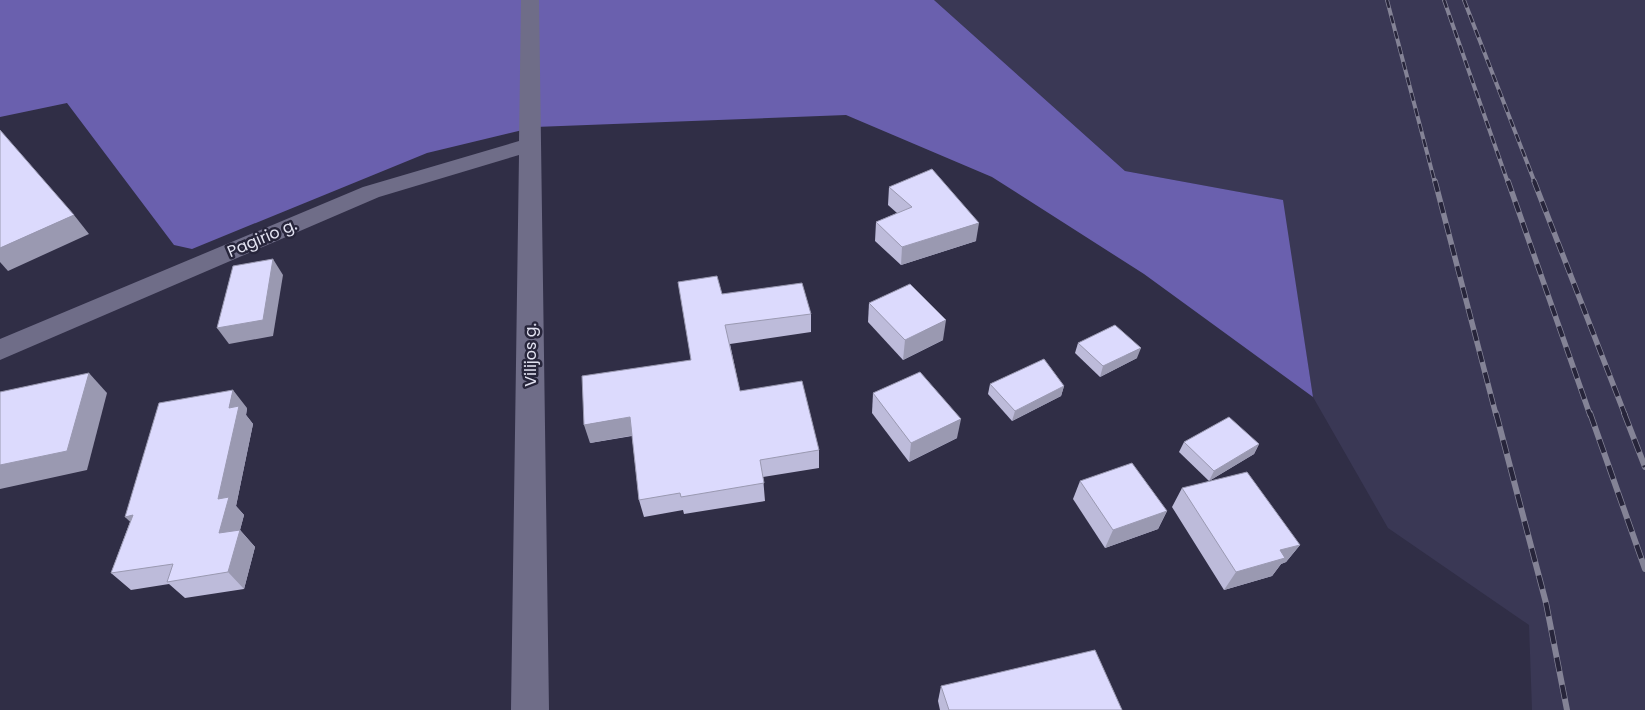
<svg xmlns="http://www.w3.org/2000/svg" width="1645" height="710" font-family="Poppins,sans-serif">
	<rect width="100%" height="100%" fill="#302e46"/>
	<polygon fill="#3a3855" points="934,0 1645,0 1645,710 1532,710 1529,625 1388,528 1313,397 1282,200 1125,171"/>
	<polygon fill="#6a60ae" points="0,0 934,0 1125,171 1283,200 1313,397 1144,274 992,177 846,115 535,127 427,153 192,249 174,245 67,103 0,117"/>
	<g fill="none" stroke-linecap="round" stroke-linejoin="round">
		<polygon fill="#6f6d88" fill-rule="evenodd" points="521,0 539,0 549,710 511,710 519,155 379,197 0,360 0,339 363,187 519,141"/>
		<g stroke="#848396" stroke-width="4">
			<g id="rail-far2">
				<polyline points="1387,0 1435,183"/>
				<polyline points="1444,0 1508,183"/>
				<polyline points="1464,0 1535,183"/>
			</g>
		</g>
		<g stroke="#848396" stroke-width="5.5">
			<g id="rail-far1">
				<polyline points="1435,181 1496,415"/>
				<polyline points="1508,181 1590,415"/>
				<polyline points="1534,181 1625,415"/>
			</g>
		</g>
		<g stroke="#848396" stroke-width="6">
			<g id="rail">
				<polyline points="1496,413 1546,603 1567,710"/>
				<polyline points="1590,413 1645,569"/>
				<polyline points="1624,413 1645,467"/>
			</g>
		</g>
		<use href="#rail-far2" stroke="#27253b" stroke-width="2.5" stroke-dasharray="8" stroke-linecap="butt"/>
		<use href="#rail-far1" stroke="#27253b" stroke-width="4" stroke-dasharray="11" stroke-linecap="butt"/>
		<use href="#rail" stroke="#27253b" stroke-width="4.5" stroke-dasharray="14" stroke-linecap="butt"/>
	</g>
	<g fill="#bdbbda">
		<polygon points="889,187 976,241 901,265 875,241 876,222 897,213 888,205"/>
		<polygon points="722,294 811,314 811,332 730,344 740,391 819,450 819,468 763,477 765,501 684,514 683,510 644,517 639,500 632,436 590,443 691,360"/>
		<polygon points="869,303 943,340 903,360 868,322"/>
		<polygon points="1078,343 1137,358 1100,377 1075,353"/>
		<polygon points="990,384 1064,386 1061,396 1012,421 988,394"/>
		<polygon points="873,393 957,438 909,462 872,413"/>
		<polygon points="247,408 246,415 253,424 236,506 244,515 240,530 255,547 244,589 185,598 169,584 131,590 111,573 130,522"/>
		<polygon points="1184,442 1259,444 1254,454 1209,481 1179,452"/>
		<polygon points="1080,481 1167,511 1158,529 1105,548 1073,499"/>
		<polygon points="1182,488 1300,545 1286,562 1281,564 1272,576 1224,590 1172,507"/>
		<polygon points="941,686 1122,710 940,710 938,701"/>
	</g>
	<g fill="#9a99b1">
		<polygon points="74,215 89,234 8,271 0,262 0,248"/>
		<polygon points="979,223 976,241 901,265 902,247"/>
		<polygon points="273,259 283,275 273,336 229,344 217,328"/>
		<polygon points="946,320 943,340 903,360 905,340"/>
		<polygon points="1141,348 1137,358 1100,377 1103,366"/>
		<polygon points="89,373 107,393 87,470 0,489 0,465"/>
		<polygon points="1064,386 1061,396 1012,421 1015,411"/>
		<polygon points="233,390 247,408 246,415 253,424 236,506 244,515 240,530 255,547 244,589 228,572 219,533 218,499 229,408"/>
		<polygon points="630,417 635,435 590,443 584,425"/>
		<polygon points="961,419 957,438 909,462 911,443"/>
		<polygon points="1259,444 1254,454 1209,481 1214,471"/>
		<polygon points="1167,511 1158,529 1105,548 1113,530"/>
		<polygon points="133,515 143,534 125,517"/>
		<polygon points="1300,545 1286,562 1281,564 1272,576 1224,590 1236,572 1280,550"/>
	</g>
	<g fill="#dcdafd" stroke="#9a99b1">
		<polygon points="0,130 74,215 0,248"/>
		<polygon points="932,169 979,223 902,247 876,222 912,207 889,187"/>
		<polygon points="273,259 263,320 217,328 233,266"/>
		<polygon points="717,276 722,294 802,283 811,314 725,325 740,391 802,381 819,450 760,460 764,483 681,497 680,493 639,500 630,417 584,425 582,376 691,360 678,282"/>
		<polygon points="910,284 946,320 905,340 869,303"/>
		<polygon points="1115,325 1141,348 1103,366 1078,343"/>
		<polygon points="1044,359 1064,386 1015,411 990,384"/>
		<polygon points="920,372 961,419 911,443 873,393"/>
		<polygon points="89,373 67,451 0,465 0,392"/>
		<polygon points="233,390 229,408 239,406 218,499 229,497 219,533 240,530 228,572 167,582 173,564 111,573 133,515 125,517 159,403"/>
		<polygon points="1229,417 1259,444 1214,471 1184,442"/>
		<polygon points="1132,463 1167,511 1113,530 1080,481"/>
		<polygon points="1247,472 1300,545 1280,550 1285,558 1236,572 1182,488"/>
		<polygon points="1095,650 1122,710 949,710 941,686"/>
	</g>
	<g text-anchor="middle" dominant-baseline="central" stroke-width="5" stroke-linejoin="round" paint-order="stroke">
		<g font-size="16" fill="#e2e2f1" stroke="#27253b">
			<text transform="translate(262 238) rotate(-23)">Pagirio g.</text>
			<text transform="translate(530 355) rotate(-90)">Vilijos g.</text>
		</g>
	</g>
</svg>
